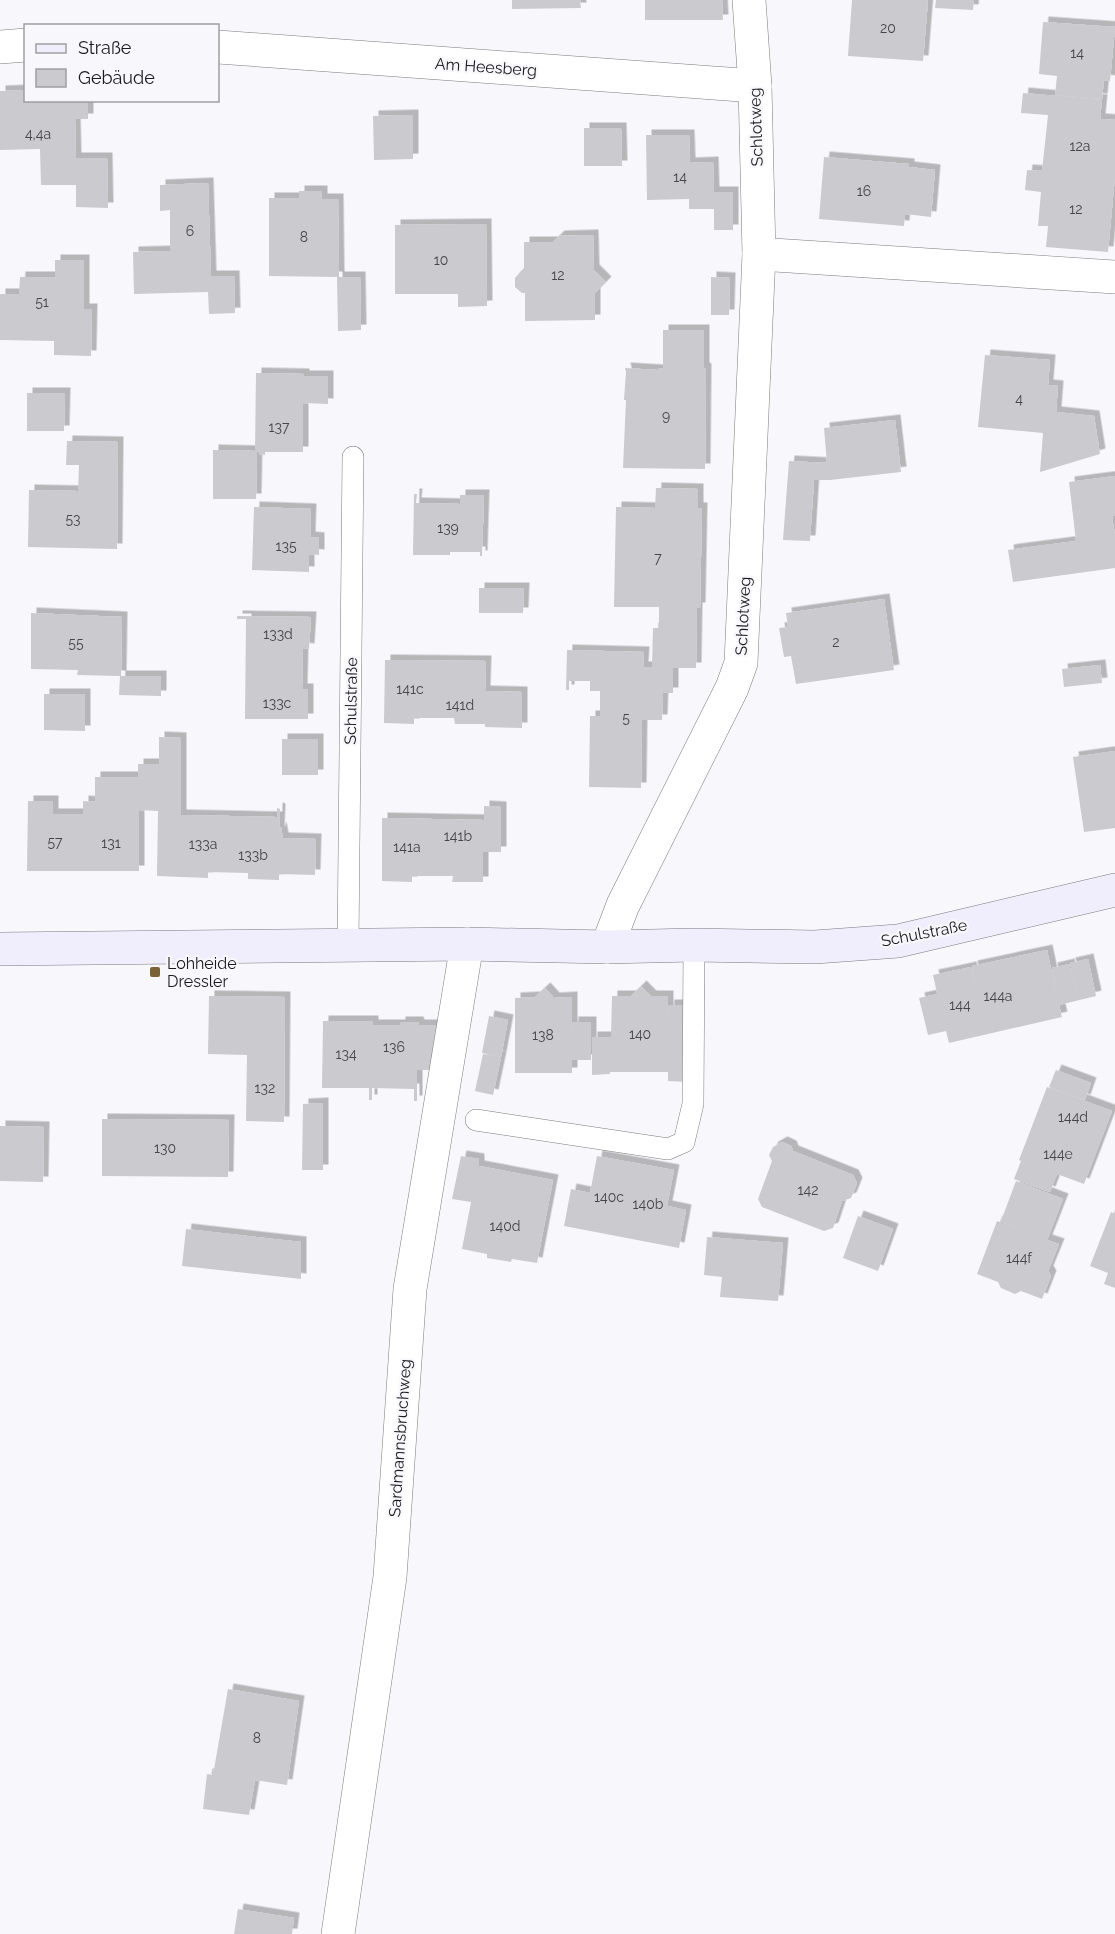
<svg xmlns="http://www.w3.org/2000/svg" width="1115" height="1934" font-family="Raleway,sans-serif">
	<defs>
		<filter id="shadow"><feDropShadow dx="5.5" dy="-5.5" stdDeviation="0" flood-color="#0004"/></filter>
	</defs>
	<rect width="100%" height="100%" fill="#f8f8fc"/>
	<g fill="#cbcace" filter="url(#shadow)">
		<polygon points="512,0 580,0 581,8 512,9"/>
		<polygon points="645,0 722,0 723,20 645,20"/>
		<polygon points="852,0 928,0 923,61 848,56"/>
		<polygon points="936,0 974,0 973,10 935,8"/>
		<polygon points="1043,22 1115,27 1110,81 1104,80 1102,99 1055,95 1057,76 1039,74"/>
		<polygon points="26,90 26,100 88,100 88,119 75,119 76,158 107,158 108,208 76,207 76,185 41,185 40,149 0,150 0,91"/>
		<polygon points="1023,93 1102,100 1100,119 1115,120 1115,176 1108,252 1046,247 1048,226 1038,226 1041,192 1025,190 1027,170 1042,171 1048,115 1021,113"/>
		<polygon points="413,115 413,159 374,160 373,116"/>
		<polygon points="584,128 621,128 622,166 584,166"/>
		<polygon points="646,135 689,135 690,163 713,162 714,192 733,192 733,230 714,230 714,209 689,209 689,199 647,200"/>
		<polygon points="824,157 909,164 909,167 935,170 931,217 905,214 904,226 819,219"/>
		<polygon points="208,183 211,276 234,276 235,313 209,314 208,292 134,294 133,252 170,251 170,210 160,211 160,185"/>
		<polygon points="299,191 322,191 322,199 338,199 339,277 360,277 361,330 338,331 337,277 269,276 269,198 299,198"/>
		<polygon points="486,224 487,306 458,307 458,294 395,294 395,225"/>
		<polygon points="593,235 594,270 606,282 595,293 595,320 525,321 525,293 522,293 515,287 515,278 521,271 524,271 524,242 553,242 559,236"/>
		<polygon points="55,260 84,260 84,309 92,309 91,356 54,355 54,341 0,340 0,294 19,294 20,277 55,277"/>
		<polygon points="711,277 730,278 729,315 711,315"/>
		<polygon points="663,330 704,330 704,368 706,369 705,469 623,468 626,400 624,400 626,372 625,368 658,370 658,368 663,368"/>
		<polygon points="985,355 1050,360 1048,385 1058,386 1056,412 1094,416 1100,454 1040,472 1043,433 978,427"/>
		<polygon points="256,373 304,374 304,376 328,376 328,404 303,403 303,452 265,452 265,455 259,454 260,452 257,451 256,499 213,499 213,450 255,451"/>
		<polygon points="27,393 65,393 64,431 27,431"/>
		<polygon points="895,420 901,472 830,480 814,480 810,541 783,540 789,461 827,463 824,428"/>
		<polygon points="67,441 118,442 117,549 28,547 29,490 78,491 79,465 66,465"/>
		<polygon points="1115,476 1115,516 1112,516 1115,536 1115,568 1013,582 1008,550 1076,541 1069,482"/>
		<polygon points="656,488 698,489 698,508 702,508 700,608 697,608 696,668 673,668 673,693 663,693 662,720 642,720 641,788 589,787 590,716 600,716 600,691 590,691 590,681 569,681 569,690 566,690 567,650 644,652 643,667 652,667 653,628 659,628 659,607 614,607 616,507 655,508"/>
		<polygon points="414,494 417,494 416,503 460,504 460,495 484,495 482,556 480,556 480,552 450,552 450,555 413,555"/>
		<polygon points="254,507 311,509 310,537 319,538 319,555 309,554 309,572 252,570"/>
		<polygon points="479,588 524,588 523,613 479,613"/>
		<polygon points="884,599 894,670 796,684 791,656 784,657 779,628 788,627 786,613"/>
		<polygon points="31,613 122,617 121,676 161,676 161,696 119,695 120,676 77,675 78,670 31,669"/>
		<polygon points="237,616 311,617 309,649 303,648 302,689 308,689 308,719 245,719 246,619 237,619"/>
		<polygon points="385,660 486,661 485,691 522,692 522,728 485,727 485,724 455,724 454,718 414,718 414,724 384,723"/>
		<polygon points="1100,665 1102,683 1064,687 1062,669"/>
		<polygon points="44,694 85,694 85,731 44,730"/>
		<polygon points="159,737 181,738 181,815 277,817 277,808 280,809 279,833 281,827 283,838 316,839 315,875 279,874 279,880 248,879 248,873 208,872 208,878 157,876 158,811 139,810 139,871 27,871 28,801 53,801 53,814 83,814 83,801 95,802 95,777 138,777 138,764 159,764"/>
		<rect x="282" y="739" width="36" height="36"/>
		<polygon points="1115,751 1115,828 1084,832 1073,757"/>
		<polygon points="484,806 501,807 501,852 483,852 483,882 452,882 453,876 412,876 412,882 382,881 382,818 484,820"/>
		<polygon points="1047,950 1056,993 1052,968 1069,964 1078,996 1070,963 1088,959 1096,996 1059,1005 1062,1017 949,1043 946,1031 928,1035 919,998 937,994 939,1002 933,975 971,967 978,997 972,966"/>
		<polygon points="641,986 651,996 668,996 668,1023 669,1005 687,1005 687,1082 668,1081 668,1072 610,1072 610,1074 592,1075 592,1037 611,1037 612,996 631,996"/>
		<polygon points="545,988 554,998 572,997 572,1037 573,1022 591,1022 591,1060 572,1060 572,1073 515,1073 515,998 535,997"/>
		<polygon points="209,996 285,997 284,1122 246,1121 247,1055 208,1054"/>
		<polygon points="489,1016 508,1020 501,1057 482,1053"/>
		<polygon points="323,1021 373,1021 373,1025 400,1025 400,1022 418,1022 419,1025 441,1025 432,1070 417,1070 417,1101 414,1101 414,1089 372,1088 372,1100 369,1100 369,1088 322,1088"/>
		<polygon points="483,1054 501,1057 493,1095 475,1091"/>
		<polygon points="1056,1070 1091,1083 1085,1100 1049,1087"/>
		<polygon points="1047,1087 1112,1111 1084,1184 1057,1174 1050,1192 1014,1179 1021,1161 1019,1160"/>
		<polygon points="323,1103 323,1170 302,1170 303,1104"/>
		<polygon points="102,1119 229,1120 228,1177 102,1176"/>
		<polygon points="0,1126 44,1127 43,1182 0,1181"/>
		<polygon points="782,1142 791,1146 793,1151 853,1175 857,1183 851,1198 842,1201 833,1228 824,1231 762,1207 758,1199 772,1161 769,1155 773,1147"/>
		<polygon points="461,1156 479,1159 479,1166 553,1180 537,1263 512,1259 511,1262 487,1258 487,1254 462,1249 471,1202 452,1199"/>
		<polygon points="597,1156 674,1170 667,1206 686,1210 679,1248 564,1226 571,1189 590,1193"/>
		<polygon points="1016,1181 1063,1199 1047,1240 1059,1244 1048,1271 1051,1276 1042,1299 1021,1291 1015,1294 1001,1288 998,1282 977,1274 997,1221 1016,1228 1001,1221"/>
		<polygon points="1111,1212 1115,1214 1115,1288 1104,1284 1108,1273 1090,1266"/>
		<polygon points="858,1216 893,1229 878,1271 843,1258"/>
		<polygon points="186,1229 301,1242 301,1279 182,1266"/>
		<polygon points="707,1237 783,1243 778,1301 720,1297 722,1277 704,1275"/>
		<polygon points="228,1689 299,1701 287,1785 255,1780 249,1815 203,1809 207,1774 213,1775"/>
		<polygon points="238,1909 294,1918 292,1934 234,1934"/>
	</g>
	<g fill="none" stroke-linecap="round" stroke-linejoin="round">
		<g stroke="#7b7b7e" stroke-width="22">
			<g id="lane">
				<polyline points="348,945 353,457"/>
				<polyline points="476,1120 668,1149 684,1142 693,1104 694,945"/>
			</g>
		</g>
		<g stroke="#7b7b7e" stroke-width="34">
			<g id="street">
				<polyline points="0,47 26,45"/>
				<polyline points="218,47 755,86"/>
				<polyline points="759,254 1115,277"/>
				<polyline points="607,947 623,905 732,688 741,663 759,254 755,86 749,0"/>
				<polyline points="338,1934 390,1577 410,1289 467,944"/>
			</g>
		</g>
		<g stroke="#7b7b7e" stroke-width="34">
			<polyline id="secondary" points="0,949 467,944 607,947 694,945 815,947 898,941 1115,890"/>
		</g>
		<use href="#lane" stroke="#fff" stroke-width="21"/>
		<use href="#street" stroke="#fff" stroke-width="33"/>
		<use href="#secondary" stroke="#f0edfc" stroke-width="33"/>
	</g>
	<rect fill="#7a6233" stroke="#f8f8fc" stroke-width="2" x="149" y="966" width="12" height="12" rx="3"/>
	<g text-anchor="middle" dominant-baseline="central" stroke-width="4.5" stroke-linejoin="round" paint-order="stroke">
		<g font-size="14" fill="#464648">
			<text x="888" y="28">20</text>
			<text x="1077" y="53">14</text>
			<text x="38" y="134">4,4a</text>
			<text x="1080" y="146">12a</text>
			<text x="680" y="177">14</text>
			<text x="864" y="191">16</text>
			<text x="1076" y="209">12</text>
			<text x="190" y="231">6</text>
			<text x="304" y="237">8</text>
			<text x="441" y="260">10</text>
			<text x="558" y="275">12</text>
			<text x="42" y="302">51</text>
			<text x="1019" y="399">4</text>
			<text x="666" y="416">9</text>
			<text x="279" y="427">137</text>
			<text x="73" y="519">53</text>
			<text x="448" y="528">139</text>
			<text x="286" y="546">135</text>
			<text x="658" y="558">7</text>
			<text x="278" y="634">133d</text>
			<text x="836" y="642">2</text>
			<text x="76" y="643">55</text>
			<text x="410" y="689">141c</text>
			<text x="277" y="703">133c</text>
			<text x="460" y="705">141d</text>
			<text x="626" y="718">5</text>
			<text x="458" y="836">141b</text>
			<text x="55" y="842">57</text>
			<text x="111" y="843">131</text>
			<text x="203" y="844">133a</text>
			<text x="407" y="847">141a</text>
			<text x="253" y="855">133b</text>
			<text x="998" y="996">144a</text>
			<text x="960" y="1005">144</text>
			<text x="640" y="1034">140</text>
			<text x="543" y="1035">138</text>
			<text x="394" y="1047">136</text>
			<text x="346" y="1054">134</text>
			<text x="265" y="1088">132</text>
			<text x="1073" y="1117">144d</text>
			<text x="165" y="1148">130</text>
			<text x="1058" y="1154">144e</text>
			<text x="808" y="1190">142</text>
			<text x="609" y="1197">140c</text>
			<text x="648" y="1204">140b</text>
			<text x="505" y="1226">140d</text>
			<text x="1019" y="1258">144f</text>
			<text x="257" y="1738">8</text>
		</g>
		<g font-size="16" fill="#1a1a1b" stroke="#f8f8fc">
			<text transform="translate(486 67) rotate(4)">Am Heesberg</text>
			<text transform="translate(756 127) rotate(-92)">Schlotweg</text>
			<text transform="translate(743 616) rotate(-87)">Schlotweg</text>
			<text transform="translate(351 701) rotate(-89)">Schulstraße</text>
			<text transform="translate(924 933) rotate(-11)">Schulstraße</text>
			<text transform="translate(400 1438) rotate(-86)">Sardmannsbruchweg</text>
		</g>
		<g font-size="16" fill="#1a1a1b" stroke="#f8f8fc" text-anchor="start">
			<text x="167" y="963">Lohheide<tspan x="167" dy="18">Dressler</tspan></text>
		</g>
	</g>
	<rect x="24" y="24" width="195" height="78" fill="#f8f8fc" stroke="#9f9fa2" stroke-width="1.5"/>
	<rect x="36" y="44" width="30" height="9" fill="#f0edfc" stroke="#9f9fa2" stroke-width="1.5"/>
	<text x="78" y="54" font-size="18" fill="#1a1a1b">Straße</text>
	<rect x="36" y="69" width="30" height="18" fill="#cbcace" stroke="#9f9fa2" stroke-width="1.5"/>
	<text x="78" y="84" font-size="18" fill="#1a1a1b">Gebäude</text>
</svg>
